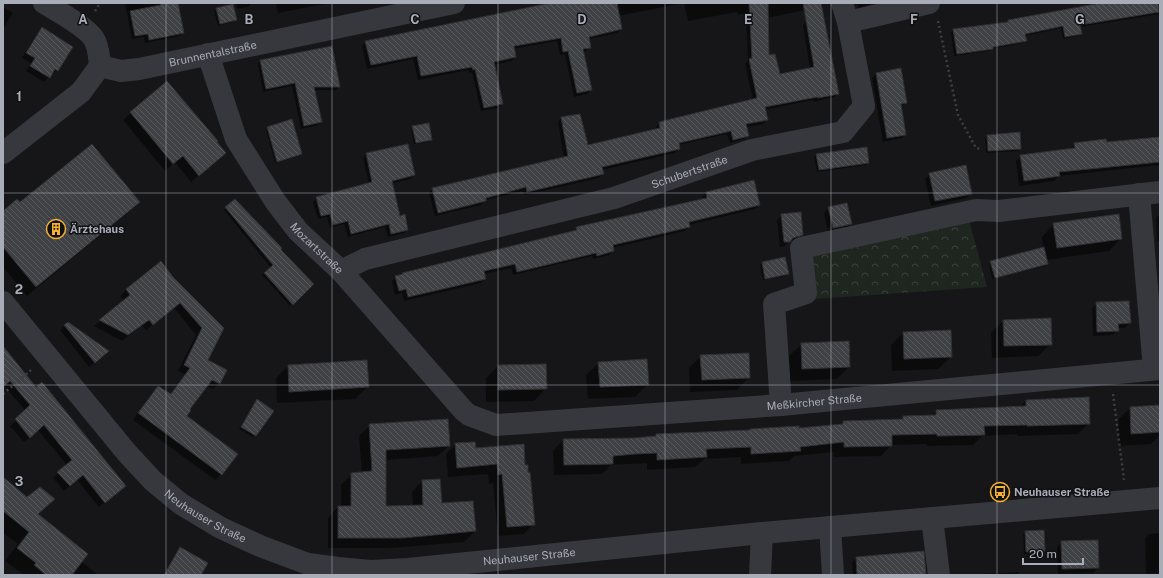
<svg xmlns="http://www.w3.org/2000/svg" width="1163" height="578" font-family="'Public Sans',sans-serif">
	<defs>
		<pattern id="park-crowns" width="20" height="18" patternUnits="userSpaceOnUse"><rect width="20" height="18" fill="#1e261f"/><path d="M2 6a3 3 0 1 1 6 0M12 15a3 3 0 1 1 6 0" fill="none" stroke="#3c433d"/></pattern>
		<pattern id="building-back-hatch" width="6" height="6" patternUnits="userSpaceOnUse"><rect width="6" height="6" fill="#404145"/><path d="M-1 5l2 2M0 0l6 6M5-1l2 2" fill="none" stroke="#595a5e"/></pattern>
	</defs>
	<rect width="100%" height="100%" fill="#161618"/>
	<polygon fill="url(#park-crowns)" points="969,220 987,287 814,299 807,251"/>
	<g fill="#0007" fill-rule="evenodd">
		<polygon points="125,3 177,3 183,33 180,36 145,43 144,37 132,39"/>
		<polygon points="236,3 252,3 248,7 237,9"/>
		<polygon points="276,3 330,3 278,13"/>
		<polygon points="557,3 684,3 618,16 621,29 617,33 588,39 590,48 586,51 583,52 591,90 587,94 574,97 565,54 560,55 557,41 513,49 515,57 512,61 493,65 502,104 498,108 481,111 472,72 469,73 469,70 418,80 413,59 367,69 362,46 366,42"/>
		<polygon points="684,3 813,3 810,9 767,18 768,56 779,76 810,69 803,25 807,21 838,94 834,97 814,102 813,100 764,110 767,120 763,124 746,127 748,135 744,139 730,143 727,134 678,145 679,149 675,153 602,170 603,174 599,178 524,195 523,191 486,200 481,205 435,216 429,193 433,189 564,158 558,122 561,118 588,146 656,130 656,127 660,123 753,100 745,64 748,60 746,13 738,15 737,12 688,21"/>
		<polygon points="858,3 876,3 859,8"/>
		<polygon points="1111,3 1160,3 1160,14 1080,27 1081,33 1078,36 1063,39 1061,28 1025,36 1026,40 1023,43 991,49 989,51 954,56 951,33 954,30 1007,23 1008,21"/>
		<polygon points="3,7 13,13 3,29"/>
		<polygon points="217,9 236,20 233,22 218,26 214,11"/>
		<polygon points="42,29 57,70 52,75 51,74 44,82 26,71 31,63 22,58 37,34"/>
		<polygon points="261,61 339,87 336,90 314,90 321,122 318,125 301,129 292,86 263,92 258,64"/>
		<polygon points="900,70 906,103 900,107 905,135 902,138 883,142 872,78 876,74"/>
		<polygon points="167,82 217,160 191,182 175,162 165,171 123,120"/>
		<polygon points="413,127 431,139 429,142 414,144 411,129"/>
		<polygon points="268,128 301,154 299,156 275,163 266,130"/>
		<polygon points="987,136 1020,148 1018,151 986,153 985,138"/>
		<polygon points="1160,138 1160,165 1058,176 1054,181 1019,186 1016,161 1021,156 1070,149 1075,144 1106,143"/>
		<polygon points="866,148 868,163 866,165 817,172 814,157 816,155"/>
		<polygon points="366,154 414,175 411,179 392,183 399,217 407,230 404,233 388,237 385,227 348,237 344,224 330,228 327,217 318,219 313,202 317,198 369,184 363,158"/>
		<polygon points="930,174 971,193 966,198 931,206 925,179"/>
		<polygon points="706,193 759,205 755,209 689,225 689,227 685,231 612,248 613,251 609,255 593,259 592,256 513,275 511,268 484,274 485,279 481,283 404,301 402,293 395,295 392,281 396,277 403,274 572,233 577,228 703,200 702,197"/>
		<polygon points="235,200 280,250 313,284 290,306 262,275 271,268 224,210"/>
		<polygon points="139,202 129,212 27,296 3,267 3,212 20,204"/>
		<path d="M828,208L851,224L846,229L828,233L824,213ZM846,224V226L828,230V228Z"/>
		<polygon points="1160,214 1160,241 1157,241 1156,218"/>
		<polygon points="782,215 802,234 797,239 788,242 785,246 780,247 777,220"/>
		<polygon points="1054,224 1121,238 1109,251 1046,260 1047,263 1045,266 992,279 989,264 991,262 1043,249 1042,237"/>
		<polygon points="160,262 173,277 223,328 207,360 219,383 213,389 206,386 189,409 186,416 221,474 215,480 133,420 152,393 158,387 170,395 185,374 178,371 196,335 174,308 146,330 142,325 122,341 94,326 124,301 120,296 126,290"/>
		<polygon points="762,263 788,273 785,276 763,280 760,265"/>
		<polygon points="1097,303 1130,323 1125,328 1118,328 1118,330 1113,335 1093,336 1092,308"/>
		<polygon points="1003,321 1051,344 1038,356 992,358 991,333"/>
		<polygon points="68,323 103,356 89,367 60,330"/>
		<polygon points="903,333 951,357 938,369 892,371 891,345"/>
		<polygon points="802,344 849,367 837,379 790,381 789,356"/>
		<polygon points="3,348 120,491 99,507 77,480 64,491 53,478 67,465 38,430 24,442 10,426 26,411 4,386 3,387"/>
		<polygon points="701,356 749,377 737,390 690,392 689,368"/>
		<polygon points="366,361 368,386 355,399 277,403 276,378 288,366"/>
		<polygon points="599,363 648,384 635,397 588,399 586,375"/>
		<polygon points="498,366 546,388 534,401 486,402 486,378"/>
		<polygon points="257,401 255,435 253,437 239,429"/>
		<polygon points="1026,401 1089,423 1078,434 1017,436 1017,434 982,436 973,445 927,446 927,444 891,445 881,456 834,457 834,452 794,456 789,461 741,464 741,457 704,459 695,467 647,470 647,463 611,465 602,474 554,475 553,451 563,440 634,439 654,437 656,435 748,431 750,429 798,430 840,426 843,422 900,420 903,417 931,416 936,411 1020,407"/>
		<polygon points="1160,406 1160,435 1151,444 1119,446 1118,420 1130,408"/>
		<polygon points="370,425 449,446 438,456 385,460 385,507 413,506 412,492 422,481 441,505 475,531 464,542 391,548 328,548 328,518 338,507 341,507 341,485 352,474 362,473 359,436"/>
		<polygon points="456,444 475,449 525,466 533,524 524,534 498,536 493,483 489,484 488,474 448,477 446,454"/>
		<polygon points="3,479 27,498 54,499 37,515 81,561 98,575 24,575 5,561 18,544 3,533"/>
		<polygon points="1043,531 1044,551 1042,553 1024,554 1023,534 1025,532"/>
		<polygon points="1160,533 1160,573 1146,574 1145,538 1149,534"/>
		<polygon points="1062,542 1098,568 1093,573 1058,574 1057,547"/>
		<polygon points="180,548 200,575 163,575 176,553"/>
		<polygon points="856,558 925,575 853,575 852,562"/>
		<polygon points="1019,572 1019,575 978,575 979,574"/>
	</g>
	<g fill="url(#building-back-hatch)" stroke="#303034">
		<polygon points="160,3 178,3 184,33 149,40 148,34 135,36 130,11 161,5"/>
		<polygon points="550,3 617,3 622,29 589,37 591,48 583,49 592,90 577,93 568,51 563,52 561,38 514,46 516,57 494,62 503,104 484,108 475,69 473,70 472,67 421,76 417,56 371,65 365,41"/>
		<polygon points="749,3 768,3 769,55 775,54 780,74 814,67 803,3 821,3 839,94 818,98 817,97 765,107 768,120 746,124 749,136 733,140 731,131 679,143 680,149 602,167 604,174 527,192 526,187 486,198 486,201 438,213 432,188 568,156 561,117 580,114 588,145 660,128 659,122 757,98 749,59 752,58"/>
		<polygon points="1101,3 1158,3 1159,12 1080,25 1082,34 1065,37 1063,26 1025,34 1027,41 993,47 993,49 957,54 953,29 1008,22 1008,20"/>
		<polygon points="233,4 237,20 220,24 216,8"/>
		<polygon points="42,27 73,47 58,71 55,69 50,78 30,66 35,58 26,53"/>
		<polygon points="332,46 340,87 314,87 322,122 304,126 295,83 266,89 260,60"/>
		<polygon points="901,68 907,103 901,104 906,135 887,138 876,73"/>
		<polygon points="167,81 218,141 217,142 226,153 199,176 183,156 173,164 130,112"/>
		<polygon points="292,119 302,154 277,162 267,127"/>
		<polygon points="429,123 432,140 416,143 412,126"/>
		<polygon points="1020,132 1021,149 988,151 987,135"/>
		<polygon points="1160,137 1160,162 1059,172 1060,176 1024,181 1020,155 1075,148 1074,143 1106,139 1107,142"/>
		<polygon points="92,144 140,202 36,287 3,247 3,211 17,199 20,202"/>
		<polygon points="408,144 415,175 392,181 400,216 405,214 408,230 391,234 389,224 351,234 348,221 333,225 330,214 321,216 316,197 372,182 366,153"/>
		<polygon points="867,147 869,163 819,170 816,154"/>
		<polygon points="966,165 972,194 935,201 929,173"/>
		<polygon points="754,180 760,205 689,222 690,227 613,245 614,251 597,256 596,253 517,272 515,264 484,271 486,279 408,297 406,289 399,291 395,276 403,274 402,273 577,230 576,227 707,198 706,192"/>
		<polygon points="235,199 282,248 281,250 314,284 293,305 264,273 273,265 225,207"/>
		<polygon points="847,203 852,224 833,228 828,207"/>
		<polygon points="801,212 803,235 793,238 790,242 784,242 781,214"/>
		<polygon points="1119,214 1122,239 1057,248 1053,223"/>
		<polygon points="1044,247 1048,264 995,278 990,261"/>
		<polygon points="785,257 789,274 765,279 762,262"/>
		<polygon points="161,261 173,277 224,328 208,360 227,370 220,384 212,380 190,409 191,410 187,416 238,454 222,475 138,413 158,386 171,394 190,368 184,365 202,328 180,303 153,325 149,320 128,335 99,320 130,295 126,289"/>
		<polygon points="1129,301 1131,323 1118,324 1119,331 1097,332 1096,302"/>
		<polygon points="1051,318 1052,345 1004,346 1003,320"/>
		<polygon points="68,322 109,351 95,363 64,325"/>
		<polygon points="951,330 952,357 904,359 903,332"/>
		<polygon points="849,341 850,367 802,369 801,343"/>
		<polygon points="3,346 36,387 42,382 126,486 105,503 83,475 70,486 57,472 72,460 44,425 30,438 15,419 30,405 10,381 3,387"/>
		<polygon points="749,353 750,378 702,380 700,355"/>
		<polygon points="647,359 649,385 600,387 598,362"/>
		<polygon points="367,360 369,387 289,392 288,365"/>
		<polygon points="546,364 547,389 498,390 498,365"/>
		<polygon points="1089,397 1090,424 1027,426 1027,425 984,426 985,435 937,436 937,434 892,435 892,446 844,447 844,442 800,447 801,451 751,454 751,447 706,449 707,457 657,460 657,453 635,454 613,456 613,464 564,465 563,439 634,438 656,436 656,434 750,430 750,429 799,426 799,428 843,424 843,421 903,419 903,416 936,415 936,410 1026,406 1026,400"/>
		<polygon points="257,399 274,411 256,436 241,427"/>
		<polygon points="1160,405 1160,432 1131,434 1130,407"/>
		<polygon points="448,419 450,446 386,450 386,506 423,505 422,480 440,479 442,503 473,501 476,531 403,538 338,538 338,506 351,506 351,473 372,471 369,424"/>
		<polygon points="475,442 476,448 524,444 525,465 528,465 528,473 530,472 535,525 507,527 502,474 498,475 497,464 457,468 455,443"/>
		<polygon points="3,477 27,497 40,487 55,499 38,514 88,554 72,575 46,575 34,565 36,563 17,548 29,532 3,511"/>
		<polygon points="1044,530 1045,551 1026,552 1025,531"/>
		<polygon points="1098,540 1099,568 1062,569 1061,541"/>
		<polygon points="180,547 208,563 201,575 164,575"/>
		<polygon points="924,551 926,575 857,575 856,557"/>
	</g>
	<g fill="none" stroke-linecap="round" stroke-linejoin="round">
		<g stroke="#3d3f44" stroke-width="2.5" stroke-dasharray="2 3" stroke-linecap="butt">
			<polyline points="95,11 100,3"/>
			<polyline points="938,21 958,115 976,148 981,149"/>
			<polyline points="3,394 31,370"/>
			<polyline points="1113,394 1124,480"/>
		</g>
		<g stroke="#37383d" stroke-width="22">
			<path d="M44,3C57,11 87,27 94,39C99,47 99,58 100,66"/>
			<polyline points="848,22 929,3"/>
			<path id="s1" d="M208,54L236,139L275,201L298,231L341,271L464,411L469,415L496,425L781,405L1160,369"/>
			<path id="s2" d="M100,66L121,71L139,69L454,3"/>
			<polyline points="3,153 81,92 100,66"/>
			<polyline points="1139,194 1154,369"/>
			<path id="s3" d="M341,271L365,259L614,198L752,150L843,132L864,106L848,22L842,3"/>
			<path id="s4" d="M3,302L127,453L153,481L181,504L221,528L260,546L308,564L338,568L371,571L408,569L762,533L1160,498"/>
			<polyline points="781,405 774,304 806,293 801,248 976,210 999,211 1160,192"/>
			<polyline points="932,518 939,575"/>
			<polyline points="830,527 833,575"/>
			<polyline points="760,575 762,533"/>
		</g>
	</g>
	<path fill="none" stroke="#a8adb8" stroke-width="1" stroke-opacity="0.55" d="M166,3V575M332,3V575M498,3V575M665,3V575M831,3V575M997,3V575M3,193H1160M3,385H1160"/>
	<defs>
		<g id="building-ring" transform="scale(1)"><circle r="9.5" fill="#111113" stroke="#f2b134" stroke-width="1.5"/><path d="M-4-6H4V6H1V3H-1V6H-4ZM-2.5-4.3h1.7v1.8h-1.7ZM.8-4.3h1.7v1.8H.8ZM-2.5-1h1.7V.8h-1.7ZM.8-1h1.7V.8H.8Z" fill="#f2b134"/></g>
		<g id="bus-ring" transform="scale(1)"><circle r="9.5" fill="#111113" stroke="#f2b134" stroke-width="1.5"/><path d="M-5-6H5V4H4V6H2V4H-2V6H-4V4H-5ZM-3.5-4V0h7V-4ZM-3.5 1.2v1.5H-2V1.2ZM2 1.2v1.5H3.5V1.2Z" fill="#f2b134"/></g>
	</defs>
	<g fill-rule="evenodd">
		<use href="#building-ring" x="56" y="229"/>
		<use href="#bus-ring" x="1000" y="492"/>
	</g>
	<g text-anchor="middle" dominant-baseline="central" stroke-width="3" stroke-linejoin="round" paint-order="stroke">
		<g font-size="11" fill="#a8adb8" stroke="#111113">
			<text stroke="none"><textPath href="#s2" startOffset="115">Brunnentalstraße</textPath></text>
			<text stroke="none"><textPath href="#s3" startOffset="363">Schubertstraße</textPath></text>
			<text stroke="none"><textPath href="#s1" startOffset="226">Mozartstraße</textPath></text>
			<text stroke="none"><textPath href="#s1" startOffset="800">Meßkircher Straße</textPath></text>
			<text stroke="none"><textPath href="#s4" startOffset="297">Neuhauser Straße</textPath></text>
			<text stroke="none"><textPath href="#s4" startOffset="633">Neuhauser Straße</textPath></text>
		</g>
		<g font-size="11" font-weight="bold" fill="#a8adb8" stroke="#111113" text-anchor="start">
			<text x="70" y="229">Ärztehaus</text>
			<text x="1014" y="492">Neuhauser Straße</text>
		</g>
	</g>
	<g font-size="13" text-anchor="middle" font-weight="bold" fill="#a8adb8" stroke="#111113" stroke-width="3" stroke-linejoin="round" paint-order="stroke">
		<text x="83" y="24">A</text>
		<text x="249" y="24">B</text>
		<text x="415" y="24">C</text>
		<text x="582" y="24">D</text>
		<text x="748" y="24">E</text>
		<text x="914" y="24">F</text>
		<text x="1080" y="24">G</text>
		<text x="19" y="101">1</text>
		<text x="19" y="294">2</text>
		<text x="19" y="486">3</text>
	</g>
	<rect width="1163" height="578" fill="none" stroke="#a8adb8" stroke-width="8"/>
	<path d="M1023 558v6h60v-6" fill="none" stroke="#a8adb8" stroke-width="2"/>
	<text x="1029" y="558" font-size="12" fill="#a8adb8" stroke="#111113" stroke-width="3" paint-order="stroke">20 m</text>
</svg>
